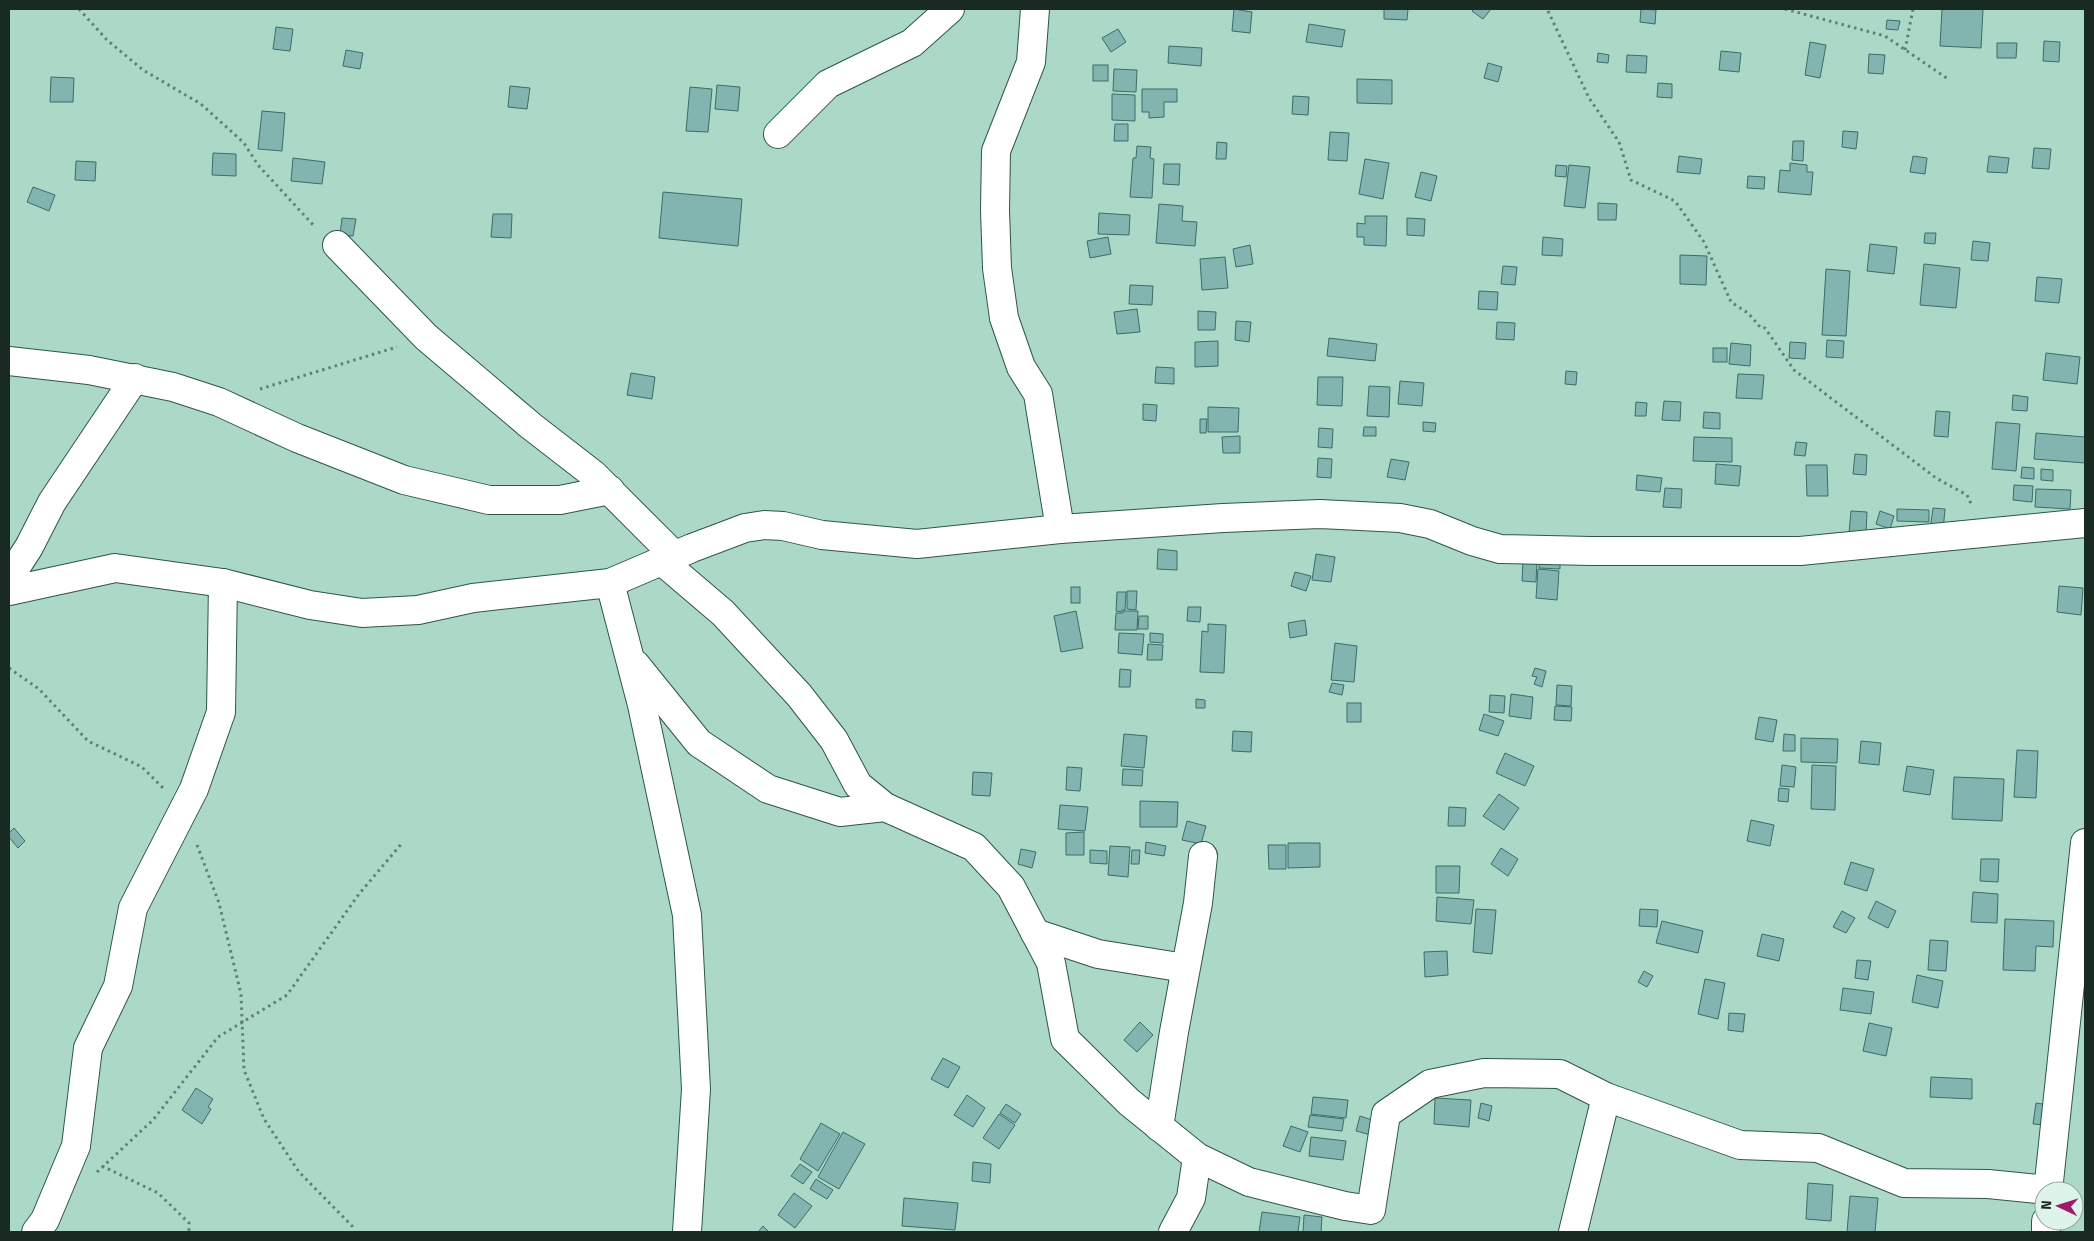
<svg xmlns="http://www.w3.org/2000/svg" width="2094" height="1241" font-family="'Fira Sans',sans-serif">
	<rect width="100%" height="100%" fill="#acd9c7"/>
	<g fill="#82b5af" stroke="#3b6c68">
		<polygon points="1234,9 1252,12 1250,33 1232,31"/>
		<polygon points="1384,9 1408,9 1407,20 1384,19"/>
		<polygon points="1474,9 1491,9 1483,19 1472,11"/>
		<polygon points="1641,9 1656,10 1655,24 1640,22"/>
		<polygon points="1942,9 1983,9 1981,48 1940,46"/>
		<polygon points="1887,20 1900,21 1898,30 1886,29"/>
		<polygon points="1309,24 1345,30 1342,47 1306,42"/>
		<polygon points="276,27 293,29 290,51 273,49"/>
		<polygon points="1118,29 1126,42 1111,52 1102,38"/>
		<polygon points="2044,41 2060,42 2059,62 2043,61"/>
		<polygon points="1810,42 1826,45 1820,78 1805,75"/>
		<polygon points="1997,43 2017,43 2016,58 1997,58"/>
		<polygon points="1169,46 1202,48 1201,66 1168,63"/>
		<polygon points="346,50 363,53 360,69 343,66"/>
		<polygon points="1721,51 1741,53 1739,72 1719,70"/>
		<polygon points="1598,53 1609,55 1608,63 1597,62"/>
		<polygon points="1869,54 1885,55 1883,74 1868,73"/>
		<polygon points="1627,55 1647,56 1646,73 1626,72"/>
		<polygon points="1488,63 1502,67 1498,82 1484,78"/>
		<rect x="1093" y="65" width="15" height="16"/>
		<polygon points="1114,69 1137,70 1136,92 1113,91"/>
		<polygon points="51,77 74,78 73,102 50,102"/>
		<polygon points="1357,79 1392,80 1392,104 1357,103"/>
		<polygon points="1658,83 1672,84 1672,98 1657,97"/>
		<polygon points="717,85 740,87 738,111 715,109"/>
		<polygon points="510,86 530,88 527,109 508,107"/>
		<polygon points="690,87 712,89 708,132 686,131"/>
		<polygon points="1142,89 1177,89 1177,102 1164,102 1164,117 1149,118 1149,112 1142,112"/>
		<polygon points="1112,94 1135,95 1135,121 1112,120"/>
		<polygon points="1293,96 1309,97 1308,115 1292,114"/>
		<polygon points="262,111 285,113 282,151 258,149"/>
		<polygon points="1115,124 1128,124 1128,141 1114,141"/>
		<polygon points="1843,131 1858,132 1856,149 1842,147"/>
		<polygon points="1330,132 1349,133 1347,161 1328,160"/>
		<polygon points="1793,141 1804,141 1803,161 1792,160"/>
		<polygon points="1217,142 1227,143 1226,159 1216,159"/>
		<polygon points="1137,146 1151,147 1150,158 1154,159 1152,198 1130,197 1133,158 1136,158"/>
		<polygon points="2034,148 2051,149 2049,169 2032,168"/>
		<polygon points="213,153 236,154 236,176 212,175"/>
		<polygon points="1679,156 1702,159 1700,174 1677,172"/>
		<polygon points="1913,156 1927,158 1925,174 1910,172"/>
		<polygon points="1989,156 2009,158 2007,173 1987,172"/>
		<polygon points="293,158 325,162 322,184 291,181"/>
		<polygon points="1365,159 1389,163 1383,199 1359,194"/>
		<polygon points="76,161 96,162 95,181 75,180"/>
		<polygon points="1790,163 1807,165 1807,172 1813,172 1811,195 1778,192 1780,170 1790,171"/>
		<polygon points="1164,164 1180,164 1179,185 1163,184"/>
		<polygon points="1556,165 1567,166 1566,177 1555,176"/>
		<polygon points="1569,165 1590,167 1585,208 1564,206"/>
		<polygon points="1421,172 1437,176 1431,201 1415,197"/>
		<polygon points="1748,176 1765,177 1764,189 1747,188"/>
		<polygon points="33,187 55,195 49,211 27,202"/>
		<polygon points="663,192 742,199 738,246 659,238"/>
		<polygon points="1598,203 1617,204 1616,220 1598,220"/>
		<polygon points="1159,204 1183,206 1182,221 1197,222 1195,246 1156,243"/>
		<polygon points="1099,213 1130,215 1129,235 1098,234"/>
		<polygon points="493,214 512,214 511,238 491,237"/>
		<polygon points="1365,216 1387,216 1386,246 1364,245 1364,237 1357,237 1357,223 1365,224"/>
		<polygon points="342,218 356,219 353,236 340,235"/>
		<polygon points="1407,218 1425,219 1424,236 1407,235"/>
		<polygon points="1925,233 1936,233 1935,244 1924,243"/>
		<polygon points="1108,237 1111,254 1090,258 1087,241"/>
		<polygon points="1543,237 1563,239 1562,256 1542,255"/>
		<polygon points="1973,241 1990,243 1988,261 1971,260"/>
		<polygon points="1870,244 1897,247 1894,274 1867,271"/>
		<polygon points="1250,245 1253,264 1236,267 1233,249"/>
		<polygon points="1680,255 1707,256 1706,285 1680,284"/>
		<polygon points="1225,257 1228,288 1202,290 1200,259"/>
		<polygon points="1924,264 1960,268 1956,308 1920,305"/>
		<polygon points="1503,266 1517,267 1515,285 1501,284"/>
		<polygon points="1826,269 1850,271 1846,336 1822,335"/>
		<polygon points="2037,277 2062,279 2059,303 2035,301"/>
		<polygon points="1130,285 1153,286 1152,305 1129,304"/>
		<polygon points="1479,291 1498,292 1497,310 1478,309"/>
		<polygon points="1137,309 1140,332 1117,334 1114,312"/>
		<polygon points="1198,311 1216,312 1215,330 1198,330"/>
		<polygon points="1236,321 1251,322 1249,342 1235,340"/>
		<polygon points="1497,322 1515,323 1514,340 1496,339"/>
		<polygon points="1329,338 1377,344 1375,361 1327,356"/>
		<polygon points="1827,340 1844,341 1843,358 1826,357"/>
		<polygon points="1218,341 1218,366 1195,367 1195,342"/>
		<polygon points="1790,342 1806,343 1805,359 1789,358"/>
		<polygon points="1731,343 1751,345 1750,366 1729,364"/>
		<rect x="1713" y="348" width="14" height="14"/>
		<polygon points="2046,353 2080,357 2077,384 2043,380"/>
		<polygon points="1156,367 1174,368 1174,384 1155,383"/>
		<polygon points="1566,371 1577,372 1576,385 1565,384"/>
		<polygon points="631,373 655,377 652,399 627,395"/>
		<polygon points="1738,374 1764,375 1762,399 1736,398"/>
		<polygon points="1318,377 1343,377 1342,406 1317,405"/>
		<polygon points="1400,381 1424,383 1422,406 1398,404"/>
		<polygon points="1369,386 1390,387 1389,417 1367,416"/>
		<polygon points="2013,395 2028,397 2027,411 2012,410"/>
		<polygon points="1664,401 1681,402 1680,421 1662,420"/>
		<polygon points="1636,402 1647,403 1646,416 1635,416"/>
		<polygon points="1143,404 1157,405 1156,421 1143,420"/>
		<polygon points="1208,407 1239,408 1238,432 1208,432"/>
		<polygon points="1936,411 1950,412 1948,437 1934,436"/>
		<polygon points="1704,412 1720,413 1720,429 1703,428"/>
		<polygon points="1200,419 1207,419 1206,433 1200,433"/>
		<polygon points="1423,422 1436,423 1435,432 1423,431"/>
		<polygon points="1996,422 2020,424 2016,471 1992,469"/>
		<polygon points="1364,427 1376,427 1376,436 1363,436"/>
		<polygon points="1319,428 1333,429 1332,448 1318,447"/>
		<polygon points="2036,433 2085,437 2085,463 2034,459"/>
		<polygon points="1240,436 1240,453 1223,453 1222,437"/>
		<polygon points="1694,437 1732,438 1732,462 1693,461"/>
		<polygon points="1796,442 1807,443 1805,456 1794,455"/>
		<polygon points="1855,454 1867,455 1866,475 1853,474"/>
		<polygon points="1318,458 1332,459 1331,478 1317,477"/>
		<polygon points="1391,459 1409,462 1405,480 1387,477"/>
		<polygon points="1716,464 1741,466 1739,486 1715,484"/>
		<polygon points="1806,465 1827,465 1828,496 1807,496"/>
		<polygon points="2022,467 2034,468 2034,479 2021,478"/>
		<polygon points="2041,469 2053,470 2053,481 2041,480"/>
		<polygon points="1637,475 1662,478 1660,492 1636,490"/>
		<polygon points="2014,485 2033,486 2032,502 2013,500"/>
		<polygon points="1665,488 1682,489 1681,508 1663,507"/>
		<polygon points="2036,489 2071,490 2070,509 2035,507"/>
		<polygon points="1933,508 1945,509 1943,531 1930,530"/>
		<polygon points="1897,509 1929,510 1929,522 1897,521"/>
		<polygon points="1851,511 1867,512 1866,534 1849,533"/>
		<polygon points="1880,511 1894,516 1890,529 1876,524"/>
		<polygon points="1158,549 1177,551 1177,570 1157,569"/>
		<polygon points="1316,554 1335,557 1331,582 1312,580"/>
		<polygon points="1539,555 1560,556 1560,569 1539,568"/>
		<polygon points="1523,560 1537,561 1536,582 1522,581"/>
		<polygon points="1538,569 1559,571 1557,600 1536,598"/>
		<polygon points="1295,572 1311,576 1306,591 1291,586"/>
		<polygon points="2059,586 2083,588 2081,615 2057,612"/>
		<rect x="1071" y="587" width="9" height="16"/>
		<polygon points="1127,591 1137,591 1136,610 1127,609"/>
		<polygon points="1117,592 1126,592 1125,610 1122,610 1121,612 1116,611"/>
		<polygon points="1188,607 1201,607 1200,622 1187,621"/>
		<polygon points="1076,611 1083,648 1061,652 1054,616"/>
		<polygon points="1123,611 1138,611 1137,630 1115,630 1116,613 1123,613"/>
		<polygon points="1139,616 1148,616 1148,629 1138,629"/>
		<polygon points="1305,620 1307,635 1290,638 1288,623"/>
		<polygon points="1208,624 1226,625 1224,673 1200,672 1202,631 1208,632"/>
		<polygon points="1119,633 1144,634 1142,655 1118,653"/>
		<polygon points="1150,633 1163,634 1163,643 1150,642"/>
		<polygon points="1335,643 1357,646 1354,682 1331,680"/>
		<polygon points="1148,644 1163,645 1162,660 1147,660"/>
		<polygon points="1535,668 1546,671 1542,687 1534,684 1537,677 1532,676"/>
		<polygon points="1120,669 1131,670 1130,687 1119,687"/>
		<polygon points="1332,683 1344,685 1342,695 1329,692"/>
		<polygon points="1557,685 1572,686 1571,706 1556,705"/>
		<polygon points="1511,694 1533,697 1531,719 1509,716"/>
		<polygon points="1490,695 1505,696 1504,713 1489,712"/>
		<polygon points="1196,699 1205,700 1205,708 1196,708"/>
		<rect x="1347" y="703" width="14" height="19"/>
		<polygon points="1555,706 1572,707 1571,721 1554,720"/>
		<polygon points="1484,714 1504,721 1498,736 1479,730"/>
		<polygon points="1759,717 1777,720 1773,742 1755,739"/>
		<polygon points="1233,731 1252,732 1251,752 1232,751"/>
		<polygon points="1124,734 1147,736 1144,768 1121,766"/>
		<polygon points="1784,734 1795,735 1795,751 1783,751"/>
		<polygon points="1801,738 1838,739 1837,763 1801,762"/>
		<polygon points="1861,741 1881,743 1879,765 1859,763"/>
		<polygon points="2017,750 2038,751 2036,798 2014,797"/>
		<polygon points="1505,753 1534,766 1525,786 1496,773"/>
		<polygon points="1782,765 1796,767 1794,787 1780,786"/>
		<polygon points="1812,765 1836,766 1835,810 1811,809"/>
		<polygon points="1907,766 1934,770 1930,795 1903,791"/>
		<polygon points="1067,767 1082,768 1080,791 1066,790"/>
		<polygon points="1123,769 1143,770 1142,786 1122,785"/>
		<polygon points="973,772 992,773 990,796 972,795"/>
		<polygon points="1954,777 2004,779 2002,821 1952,819"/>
		<polygon points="1779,788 1789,789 1788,802 1778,801"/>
		<polygon points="1499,794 1519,808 1504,830 1483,816"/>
		<polygon points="1140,801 1178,802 1177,827 1140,827"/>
		<polygon points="1060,805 1088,807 1085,831 1058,829"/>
		<polygon points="1449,807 1466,808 1465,826 1448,826"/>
		<polygon points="1751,820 1774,825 1770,846 1747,841"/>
		<polygon points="1187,821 1206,826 1201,844 1182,840"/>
		<polygon points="14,828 25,841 18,848 9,837 9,833"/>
		<polygon points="1084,832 1084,855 1066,855 1066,833"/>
		<polygon points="1146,842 1166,846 1164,856 1145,853"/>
		<polygon points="1288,843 1320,843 1320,867 1288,868"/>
		<polygon points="1268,845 1286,845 1286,869 1269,869"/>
		<polygon points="1110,846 1130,847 1128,877 1108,875"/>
		<polygon points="1501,848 1518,859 1508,876 1491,864"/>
		<polygon points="1021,849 1036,852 1032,868 1018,864"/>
		<polygon points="1090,850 1107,851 1107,864 1090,863"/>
		<polygon points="1132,850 1140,850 1139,864 1131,864"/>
		<polygon points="1981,859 1999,859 1998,882 1980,881"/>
		<polygon points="1851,862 1874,869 1867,891 1844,884"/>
		<polygon points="1436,866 1460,866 1459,893 1436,893"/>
		<polygon points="1973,892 1998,894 1997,923 1971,922"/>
		<polygon points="1437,897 1474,900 1471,924 1436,921"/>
		<polygon points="1876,901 1896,911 1888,928 1868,918"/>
		<polygon points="1476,909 1496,910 1492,954 1473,952"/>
		<polygon points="1640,909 1658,910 1657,927 1639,926"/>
		<polygon points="1842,911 1855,918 1846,933 1833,927"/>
		<polygon points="2005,919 2054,921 2053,947 2036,946 2035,971 2003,970"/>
		<polygon points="1662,921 1703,931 1698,953 1656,943"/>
		<polygon points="1762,934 1784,939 1779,961 1757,956"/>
		<polygon points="1930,940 1948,941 1946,971 1928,970"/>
		<polygon points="1447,951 1448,975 1425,977 1424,952"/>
		<polygon points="1857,960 1871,961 1868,980 1855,978"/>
		<polygon points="1644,971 1653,976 1647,987 1638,982"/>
		<polygon points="1917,975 1943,981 1938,1008 1912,1002"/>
		<polygon points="1705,979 1725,983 1718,1019 1698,1014"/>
		<polygon points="1843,988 1874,992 1871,1014 1840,1010"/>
		<polygon points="1729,1013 1745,1014 1743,1032 1728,1030"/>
		<polygon points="1140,1022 1153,1035 1137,1052 1124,1040"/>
		<polygon points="1869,1023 1892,1028 1886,1056 1863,1051"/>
		<polygon points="943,1058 960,1067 948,1088 931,1079"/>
		<polygon points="1931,1077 1972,1079 1972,1099 1930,1097"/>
		<polygon points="196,1088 213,1099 208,1107 211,1109 202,1124 182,1110"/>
		<polygon points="967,1095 985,1108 973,1127 954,1115"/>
		<polygon points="1313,1097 1348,1100 1346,1118 1311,1114"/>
		<polygon points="1435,1098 1471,1100 1469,1127 1434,1124"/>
		<polygon points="1481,1103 1492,1106 1489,1121 1478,1118"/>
		<polygon points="2036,1103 2049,1105 2047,1125 2033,1124"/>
		<polygon points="1006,1104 1021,1114 1015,1123 1000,1113"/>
		<polygon points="999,1114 1015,1125 999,1149 983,1138"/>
		<polygon points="1310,1115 1344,1119 1342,1131 1308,1127"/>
		<polygon points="1360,1116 1375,1121 1371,1135 1356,1131"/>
		<polygon points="821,1123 840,1134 818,1171 800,1159"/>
		<polygon points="1291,1126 1308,1132 1300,1152 1283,1146"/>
		<polygon points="843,1132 865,1144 839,1189 818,1177"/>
		<polygon points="1311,1137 1346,1141 1343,1160 1309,1156"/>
		<polygon points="973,1162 991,1164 990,1183 972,1181"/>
		<polygon points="800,1164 812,1172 803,1184 791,1176"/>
		<polygon points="816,1179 833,1190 827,1199 810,1189"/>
		<polygon points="1808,1183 1833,1185 1831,1221 1806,1219"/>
		<polygon points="794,1193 812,1206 795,1228 778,1215"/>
		<polygon points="1850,1196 1878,1198 1875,1232 1847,1232"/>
		<polygon points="904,1198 958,1203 955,1230 902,1226"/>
		<polygon points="1262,1212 1300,1217 1298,1232 1259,1232"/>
		<polygon points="1304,1215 1322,1217 1321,1232 1303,1232"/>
		<polygon points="763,1226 769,1232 758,1232"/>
	</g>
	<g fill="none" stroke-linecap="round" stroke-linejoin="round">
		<g stroke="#2d5647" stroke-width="30">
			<g id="minor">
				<polyline points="1035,9 1031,62 996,151 995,210 997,268 1004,318 1021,367 1038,394 1060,529"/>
				<polyline points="778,134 828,84 912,43 950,9"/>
				<polyline points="337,245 426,337 531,426 593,474 674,555"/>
				<polyline points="9,361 89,370 173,387 219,402 297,438 404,480 489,500 560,500 610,490"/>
				<polyline points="662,561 723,613 799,695 834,740 858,785 885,807 974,847 1011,887 1051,963 1065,1039 1129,1102 1197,1157 1249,1182 1345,1206 1371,1210 1386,1114 1430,1084 1484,1073 1560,1074 1606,1097 1740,1145 1818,1148 1904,1183 1988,1184 2048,1190"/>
				<polyline points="9,578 29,547 52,502 135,378"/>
				<polyline points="610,583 642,705 687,915 696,1089 687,1232"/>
				<polyline points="9,591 115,568 223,583 310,605 362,613 418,610 473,598 610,583 692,548 745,528 764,525 783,526 822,535 917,544 1060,529 1223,518 1320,514 1400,518 1430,524 1472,541 1500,549 1591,551 1800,551 2085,523"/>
				<polyline points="636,665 699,743 768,789 840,812 885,807"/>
				<polyline points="1035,933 1098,954 1185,968"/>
				<polyline points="1159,1127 1174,1032 1198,903 1203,856"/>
				<polyline points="2048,1191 2085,843"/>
				<polyline points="36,1232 45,1220 76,1146 88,1048 118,986 133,908 194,789 221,712 223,583"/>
				<polyline points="1173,1232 1191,1198 1197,1157"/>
				<polyline points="1573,1232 1606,1097"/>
				<polyline points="2046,1232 2046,1221"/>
			</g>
		</g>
		<g stroke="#618074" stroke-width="3" stroke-dasharray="2.5 4" stroke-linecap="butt">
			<polyline points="79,9 107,40 143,70 201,104 244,143 258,165 315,227"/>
			<polyline points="1785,9 1885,36 1948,79"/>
			<polyline points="1548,11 1589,98 1619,142 1631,180 1675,201 1704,242 1731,302 1748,313 1761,328 1765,328 1794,370 1936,478 1967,495 1972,506"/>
			<polyline points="1905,50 1913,9"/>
			<polyline points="260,389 397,347"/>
			<polyline points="9,668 39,689 88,741 142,767 164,789"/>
			<polyline points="197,845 219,903 241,994 244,1070 264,1119 299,1172 355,1229"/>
			<polyline points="102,1166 158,1193 189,1223 189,1232"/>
			<polyline points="97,1172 153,1120 218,1037 287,995 359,894 403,842"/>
		</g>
		<use href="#minor" stroke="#fff" stroke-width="28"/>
	</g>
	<rect width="2094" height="1241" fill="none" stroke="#192a23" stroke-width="20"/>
	<g transform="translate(2059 1206) rotate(274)"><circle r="24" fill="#def4eb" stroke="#8fa39b"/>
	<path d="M0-4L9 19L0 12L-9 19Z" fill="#9d1a6d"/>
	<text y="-8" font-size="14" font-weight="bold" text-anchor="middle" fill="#192a23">N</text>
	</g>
</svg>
